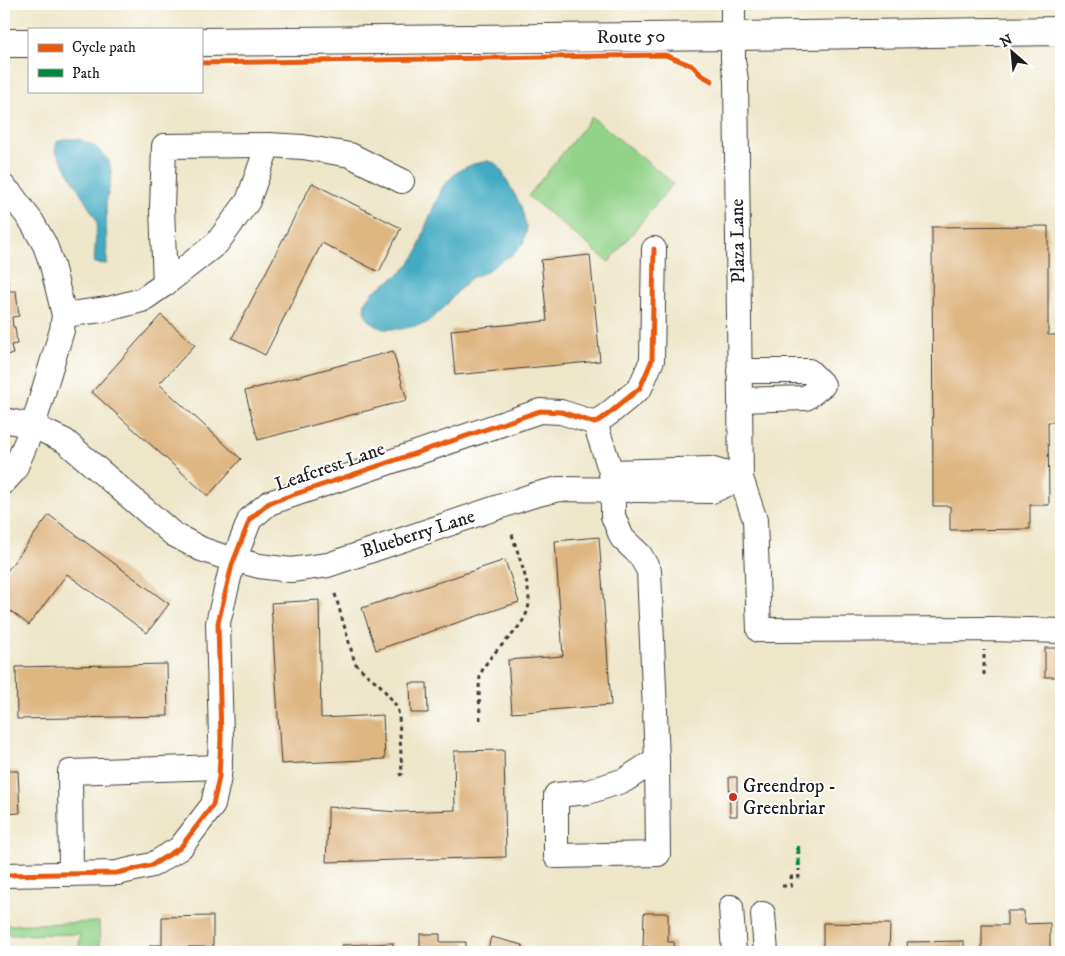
<svg xmlns="http://www.w3.org/2000/svg" width="1065" height="956" font-family="'IM FELL DW Pica',serif">
	<rect width="100%" height="100%" fill="#fff"/>
	<filter id="ink" filterUnits="userSpaceOnUse"><feTurbulence type="fractalNoise" baseFrequency=".02" numOctaves="2"/><feDisplacementMap in="SourceGraphic" scale="10" xChannelSelector="R" yChannelSelector="G"/><feConvolveMatrix kernelMatrix="1 2 1 2 8 2 1 2 1" color-interpolation-filters="sRGB"/></filter>
	<filter id="wash" filterUnits="userSpaceOnUse"><feTurbulence type="fractalNoise" baseFrequency=".0096" numOctaves="4" result="noise"/><feDisplacementMap in="SourceGraphic" scale="20" xChannelSelector="R" yChannelSelector="G"/><feGaussianBlur stdDeviation="1.12" result="paint"/><feColorMatrix in="noise" values="0 0 0 0 0 0 0 0 0 0 0 0 0 0 0 0 0 1.4 0 .05"/><feComposite in="paint" operator="in"/></filter>
	<g filter="url(#wash)">
		<rect width="100%" height="100%" fill="#eee6c9"/>
		<g fill="#93d389" stroke="#587852">
			<polygon points="592,117 673,183 609,262 528,196"/>
			<polygon points="99,922 100,952 95,952 95,950 80,949 79,947 80,934 4,935 4,925"/>
		</g>
		<g fill="#42aac2" stroke="#2f636f">
			<polygon points="65,139 79,139 96,147 109,161 112,175 106,203 107,264 94,263 97,221 61,159 55,151 57,142"/>
			<polygon points="488,161 495,163 500,168 521,206 527,229 523,244 515,253 501,261 486,272 471,278 458,291 443,309 425,324 401,329 383,329 375,325 368,319 364,311 365,303 373,292 402,272 410,263 418,251 426,225 443,186 458,171 473,164"/>
		</g>
		<g id="blocks">
			<g fill="#deb682">
				<polygon points="312,183 401,228 379,272 322,243 265,355 232,338"/>
				<polygon points="1048,226 1048,335 1061,335 1061,422 1048,422 1049,505 1030,505 1030,529 950,530 950,506 933,506 932,227"/>
				<polygon points="590,255 600,361 455,375 451,330 547,321 541,260"/>
				<polygon points="4,281 8,281 9,291 16,291 19,316 12,317 13,327 15,327 17,344 11,345 13,354 4,355"/>
				<polygon points="161,315 195,345 159,384 241,459 208,496 92,392"/>
				<polygon points="393,351 407,400 258,440 245,391"/>
				<polygon points="49,515 169,604 147,633 67,574 29,625 4,606 4,575"/>
				<polygon points="599,537 611,705 512,713 508,660 563,656 555,541"/>
				<polygon points="505,560 519,602 376,650 362,608"/>
				<polygon points="319,600 321,718 383,715 385,759 281,764 271,603"/>
				<rect x="1045" y="648" width="16" height="29"/>
				<polygon points="167,664 168,716 17,719 16,667"/>
				<polygon points="410,683 427,683 428,713 411,713"/>
				<polygon points="504,750 506,857 326,862 328,820 328,807 399,812 455,810 454,751"/>
				<polygon points="4,771 18,771 20,813 4,814"/>
				<polygon points="729,777 737,777 737,816 730,816"/>
				<polygon points="1007,911 1024,911 1025,924 1050,923 1050,952 982,952 982,925 1007,925"/>
				<polygon points="644,913 668,913 668,942 674,942 675,952 648,952 648,946 643,947"/>
				<polygon points="213,916 213,947 188,947 188,952 150,952 150,945 162,945 162,917"/>
				<polygon points="823,923 890,924 889,952 823,951"/>
				<polygon points="420,934 440,934 440,942 466,942 466,952 420,952"/>
				<polygon points="491,937 523,945 521,952 487,952"/>
				<polygon points="964,941 964,952 908,952 907,942"/>
				<polygon points="393,943 393,952 343,952 342,945"/>
			</g>
		</g>
	</g>
	<g filter="url(#ink)">
		<use href="#blocks" fill-opacity="0" stroke="#3c3a36" stroke-width="1"/>
		<g fill="none" stroke-linecap="round" stroke-linejoin="round">
			<g stroke="#3c3a36" stroke-width="26">
				<g id="minor">
					<polyline points="733,4 733,60 736,80 741,478 755,520 759,630 992,629 1061,631"/>
					<polyline points="4,187 11,194 32,222 45,245 52,265 64,315 62,330 33,426 14,471 4,482"/>
					<polyline points="165,284 162,208 164,146 268,145 303,147 350,155 402,181"/>
					<polyline points="64,315 108,309 142,300 165,284 217,243 248,201 268,145"/>
					<polyline points="739,371 809,371 823,385 806,398 740,400"/>
					<polyline points="4,420 33,426 65,441 173,534 201,549 221,556 259,566 291,570 328,565 534,495 559,489 712,491 741,478"/>
					<polyline points="595,423 611,472 613,490 613,516 622,538 640,555 649,571 657,759 658,854 556,856 556,795 588,792 625,780 657,759"/>
					<polyline points="611,472 710,469 741,478"/>
					<polyline points="71,874 70,772 220,767"/>
					<polyline points="4,875 117,873 152,865 180,848 213,805 219,777 221,738 218,623 232,565 250,519 269,503 540,411 561,412 595,423 607,415 640,388 652,360 654,249"/>
					<polyline points="731,907 734,952"/>
					<polyline points="763,914 766,952"/>
				</g>
			</g>
			<g stroke="#3c3a36" stroke-width="30">
				<g id="highway">
					<polyline points="201,42 732,36 1061,31"/>
					<polyline points="4,43 29,43"/>
				</g>
			</g>
			<g stroke="#3c3a36" stroke-width="3" stroke-dasharray="4 4" stroke-linecap="butt">
				<polyline points="335,594 355,663 366,674 379,684 392,700 397,707 399,716 402,774 399,775"/>
				<polyline points="1061,656 1057,656 1057,675 1061,682"/>
				<polyline points="984,675 984,650"/>
				<path d="M480,720C480,709 478,687 480,677C486,652 521,635 528,609C533,590 517,553 512,534"/>
				<polyline points="782,886 791,886 791,877 799,877 799,869"/>
			</g>
			<use href="#minor" stroke="#fff" stroke-width="24"/>
			<use href="#highway" stroke="#fff" stroke-width="28"/>
			<polyline stroke="#00873e" stroke-width="4" stroke-dasharray="8 4" stroke-linecap="butt" points="798,846 799,869"/>
			<g stroke="#fff" stroke-width="8">
				<g id="cycleway">
					<polyline points="201,63 665,55 693,66 701,75 712,81"/>
					<polyline points="4,875 117,873 152,865 180,848 213,805 219,777 221,738 218,623 232,565 250,519 269,503 540,411 561,412 595,423 607,415 640,388 652,360 654,249"/>
				</g>
			</g>
			<use href="#cycleway" stroke="#e8590c" stroke-width="5"/>
		</g>
	</g>
	<circle fill="#c8321e" stroke="#fff" stroke-width="2" cx="733" cy="797" r="5"/>
	<g text-anchor="middle" dominant-baseline="central" stroke-width="4" stroke-linejoin="round" paint-order="stroke">
		<g font-size="19" fill="#1c1c1c" stroke="#fff">
			<text transform="translate(631 37) rotate(-1)">Route 50</text>
			<text transform="translate(738 241) rotate(-91)">Plaza Lane</text>
			<text transform="translate(330 467) rotate(-19)">Leafcrest Lane</text>
			<text transform="translate(418 534) rotate(-18)">Blueberry Lane</text>
		</g>
		<g font-size="19" fill="#1c1c1c" stroke="#fff" text-anchor="start">
			<text x="743" y="786">Greendrop -<tspan x="743" dy="22">Greenbriar</tspan></text>
		</g>
	</g>
	<rect width="1065" height="956" fill="none" stroke="#fff" stroke-width="20"/>
	<rect x="28" y="28" width="175" height="65" fill="#ffffff" stroke="#a4a4a4"/>
	<rect x="38" y="44" width="25" height="8" fill="#e8590c" stroke="#a4a4a4"/>
	<text x="72" y="52" font-size="15" fill="#1c1c1c">Cycle path</text>
	<rect x="38" y="69" width="25" height="8" fill="#00873e" stroke="#a4a4a4"/>
	<text x="72" y="78" font-size="15" fill="#1c1c1c">Path</text>
	<g transform="translate(1012 52) rotate(333)" stroke="#ffffff" stroke-width="4" paint-order="stroke">
	<path d="M0-4L9 19L0 12L-9 19Z" fill="#1c1c1c"/>
	<text y="-8" font-size="14" font-weight="bold" text-anchor="middle" fill="#1c1c1c">N</text>
	</g>
</svg>
